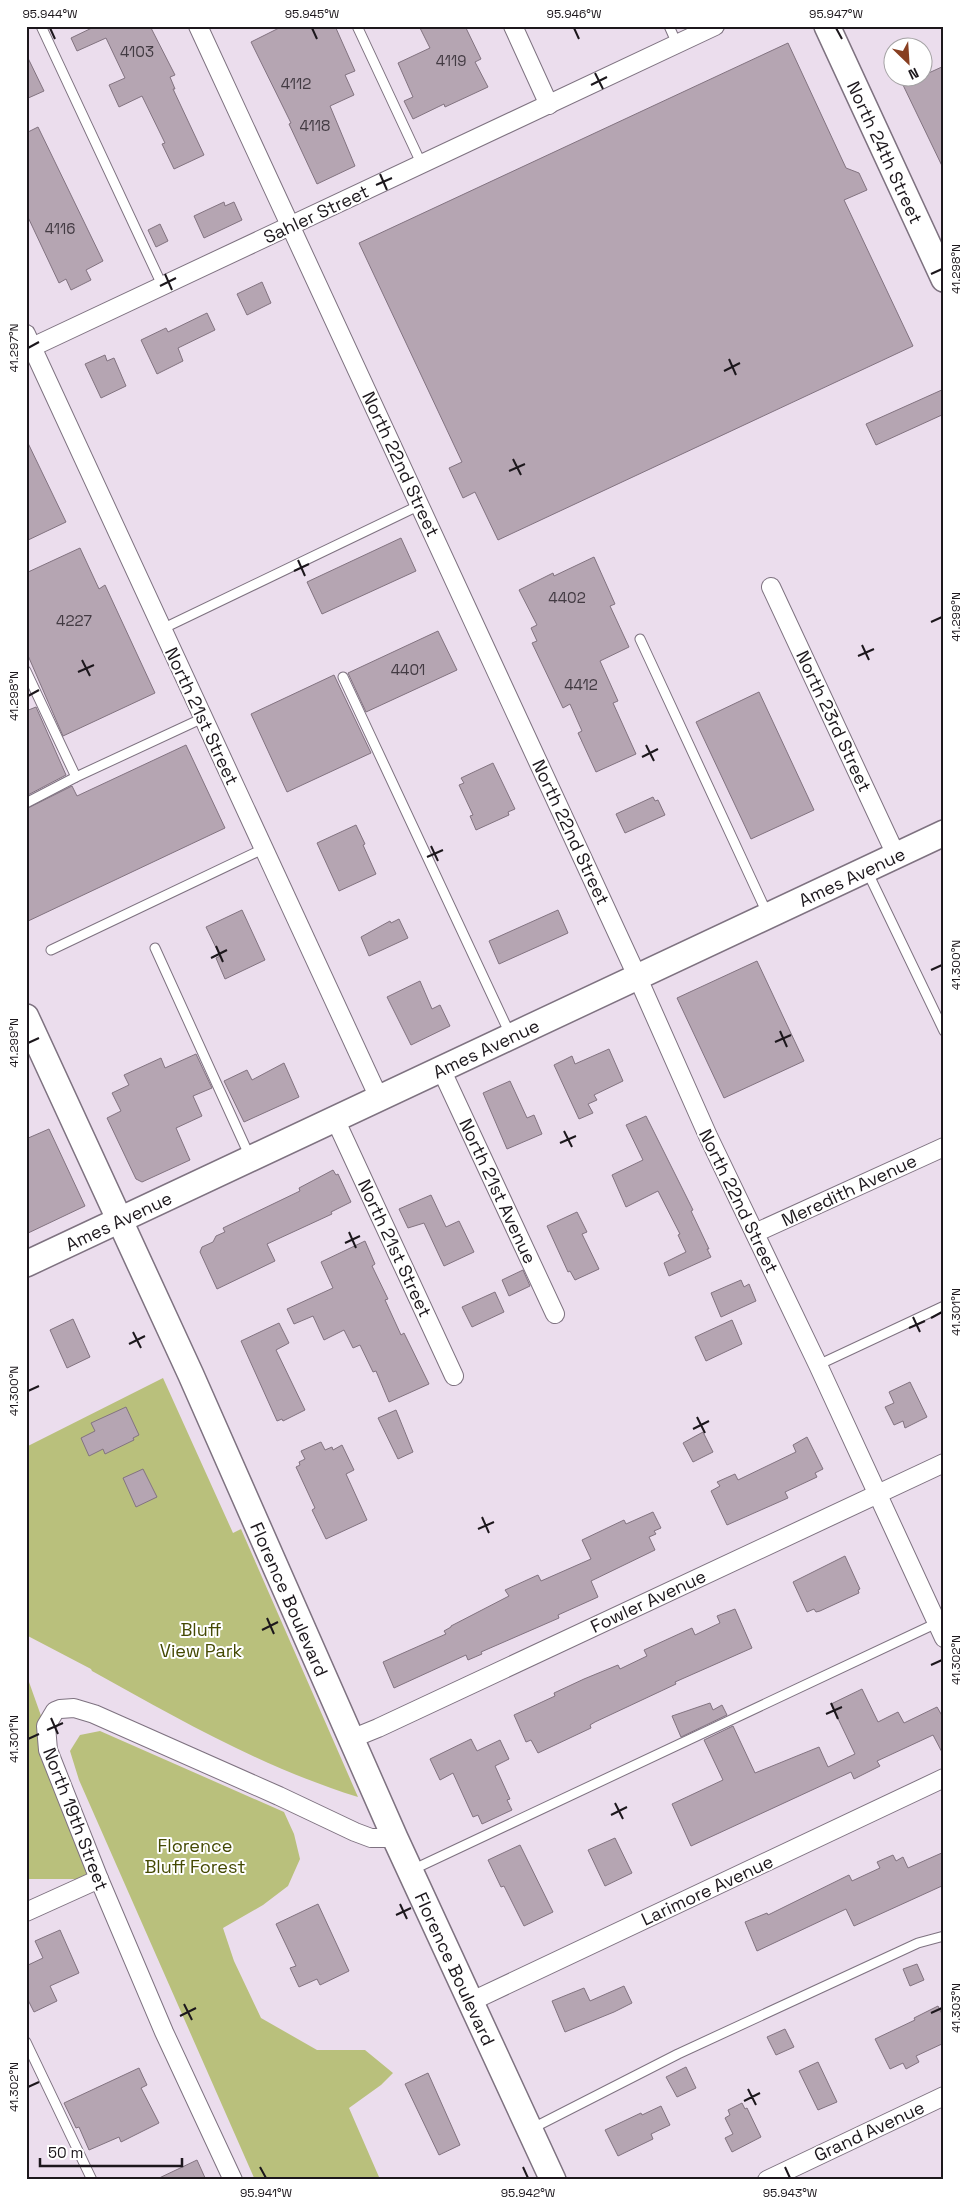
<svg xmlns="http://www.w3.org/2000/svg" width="970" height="2206" font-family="'Space Grotesk',sans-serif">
	<rect width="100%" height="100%" fill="#ebdded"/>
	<g fill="#b9c07c">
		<path d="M163,1378L233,1533L241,1529L358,1797C264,1768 178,1719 92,1671L91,1669L26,1635V1447Z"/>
		<polygon points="26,1665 29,1682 99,1879 26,1879"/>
		<polygon points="100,1731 284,1812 294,1834 300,1859 288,1886 263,1905 223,1928 234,1961 261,2018 317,2050 365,2050 393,2073 381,2085 349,2108 379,2177 383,2180 255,2180 79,1780 70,1751 80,1735"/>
	</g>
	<g fill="#b5a5b2" stroke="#827380">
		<polygon points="96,26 150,26 175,75 170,77 175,89 173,89 204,155 174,169 162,144 165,143 142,96 119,107 109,85 125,78 106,38 77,51 71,38"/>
		<polygon points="283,26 335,26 355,71 345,75 354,95 330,106 355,166 317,184 289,124 291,123 251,42"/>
		<polygon points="419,26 465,26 481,59 475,62 488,87 445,107 444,104 413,119 404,101 413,97 398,63 430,48"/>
		<polygon points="788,43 846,168 859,173 867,190 844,200 913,346 498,540 475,492 463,498 449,468 462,462 359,243"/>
		<polygon points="26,54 44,91 26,99"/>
		<polygon points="944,66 944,170 903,85 922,78 922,76"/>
		<polygon points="38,127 103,261 86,270 91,280 71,290 66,279 59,283 26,213 26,133"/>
		<polygon points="224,202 225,206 234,202 242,220 204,238 194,216"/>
		<polygon points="160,224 168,241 156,247 148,230"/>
		<polygon points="262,282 271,303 247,315 237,294"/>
		<polygon points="207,313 215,330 178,348 183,361 157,374 141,340 166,328 168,332"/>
		<polygon points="105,355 107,361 114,358 126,386 101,398 85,364"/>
		<polygon points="944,389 944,414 876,445 866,424"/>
		<polygon points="26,439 66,522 26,541"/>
		<polygon points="401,538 416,571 322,614 307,582"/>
		<polygon points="80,548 99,589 105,585 155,693 63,736 26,651 26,573"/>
		<polygon points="594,557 615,604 610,606 629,647 600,661 618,701 613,703 636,754 596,772 578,733 582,731 570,704 563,708 532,643 537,641 531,628 537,625 519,590 553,573 554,576"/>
		<polygon points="438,631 457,670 366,712 348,673"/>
		<polygon points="334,675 371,753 287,792 251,714"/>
		<polygon points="759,692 814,810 751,839 696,722"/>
		<polygon points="36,707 66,775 26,796 26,711"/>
		<polygon points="186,745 225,828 26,922 26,809 72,786 77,796"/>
		<polygon points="493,763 515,809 508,812 509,815 476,830 470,816 473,815 459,785 464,783 461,778"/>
		<polygon points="653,797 655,801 658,800 665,815 625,833 616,814"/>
		<polygon points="356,825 365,844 363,845 376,874 339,891 317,843"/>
		<polygon points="242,910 265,960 225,979 216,958 220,956 206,927"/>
		<polygon points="558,910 568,933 499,964 489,941"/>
		<polygon points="399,919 408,938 369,956 361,937 390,921 391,923"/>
		<polygon points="757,961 804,1061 724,1098 677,998"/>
		<polygon points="420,981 432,1009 440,1005 450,1026 411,1045 387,997"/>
		<polygon points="609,1049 623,1081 594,1095 597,1100 588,1104 593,1113 579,1119 554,1065 572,1056 575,1064"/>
		<polygon points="196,1054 212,1088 193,1096 202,1116 176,1128 190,1160 142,1182 136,1179 107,1118 121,1111 112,1093 129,1085 124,1075 161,1058 165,1068"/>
		<polygon points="284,1063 299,1097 244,1122 224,1081 247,1070 252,1080"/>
		<polygon points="510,1081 527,1118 534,1115 542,1134 507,1149 483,1093"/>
		<polygon points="646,1116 693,1210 691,1211 709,1249 707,1249 711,1257 669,1276 664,1263 686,1252 678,1235 680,1234 658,1191 626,1207 612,1175 643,1160 626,1125"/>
		<polygon points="49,1129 85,1206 26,1234 26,1139"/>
		<polygon points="333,1170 336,1175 338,1174 351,1202 331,1212 332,1214 267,1244 275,1261 217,1289 200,1252 202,1247 213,1242 216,1236 225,1232 223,1228 300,1191 299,1188"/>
		<polygon points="431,1195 446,1227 459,1221 474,1252 444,1266 424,1223 408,1228 399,1209"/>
		<polygon points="577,1212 587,1232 582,1234 599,1269 575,1280 570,1271 568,1272 547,1226"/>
		<polygon points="365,1241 375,1264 372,1266 388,1299 385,1300 401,1335 404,1333 429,1384 389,1402 376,1371 373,1372 360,1345 353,1348 344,1330 324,1340 313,1316 294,1324 287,1309 333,1288 321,1262"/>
		<polygon points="523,1270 530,1286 509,1296 502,1280"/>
		<polygon points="741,1280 744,1287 749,1284 756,1301 721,1317 711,1293"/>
		<polygon points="495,1292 504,1312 472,1327 462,1307"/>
		<polygon points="73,1319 90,1357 67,1368 50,1330"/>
		<polygon points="732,1320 742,1344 706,1361 695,1337"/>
		<polygon points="279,1323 289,1343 276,1350 305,1410 283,1421 282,1419 277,1421 241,1341"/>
		<polygon points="910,1382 927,1417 905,1428 903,1421 894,1425 885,1407 894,1403 889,1392"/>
		<polygon points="126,1407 139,1435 133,1438 134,1440 105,1454 103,1449 89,1456 81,1438 95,1431 91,1423"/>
		<polygon points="396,1410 413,1452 398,1459 378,1418"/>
		<polygon points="703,1432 713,1452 693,1462 683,1443"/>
		<polygon points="807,1437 823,1469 815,1473 817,1477 785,1492 788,1498 727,1525 711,1491 720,1486 717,1482 735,1474 738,1480 796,1452 793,1445"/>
		<polygon points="321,1442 325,1450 332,1447 333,1450 342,1445 354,1470 346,1474 367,1520 326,1539 312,1510 315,1508 296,1467 300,1465 299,1462 305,1459 301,1451"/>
		<polygon points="143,1469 157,1497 136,1507 123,1478"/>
		<polygon points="653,1512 661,1528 654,1531 656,1534 649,1537 655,1550 591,1581 598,1597 558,1615 559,1618 481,1652 482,1654 468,1660 466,1655 394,1688 383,1662 446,1634 444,1631 451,1627 451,1626 509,1596 505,1590 538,1575 541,1581 591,1559 582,1540 624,1520 626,1524"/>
		<polygon points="845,1556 860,1589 858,1590 859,1593 820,1611 816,1612 814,1609 807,1612 793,1582"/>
		<polygon points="735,1609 752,1648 675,1682 676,1684 595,1722 590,1725 591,1728 538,1753 531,1740 526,1742 514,1715 555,1696 554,1693 584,1679 618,1665 620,1669 647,1656 644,1650 692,1628 695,1635 720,1623 717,1616"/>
		<polygon points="862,1689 878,1722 898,1712 904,1723 937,1707 944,1719 944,1756 933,1735 877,1761 880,1766 854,1779 851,1772 691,1846 672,1804 723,1780 704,1740 733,1726 755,1773 819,1747 828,1767 855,1754 831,1704"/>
		<polygon points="710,1703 713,1710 722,1705 727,1715 681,1737 672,1716"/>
		<polygon points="471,1739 477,1751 500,1740 509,1759 495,1766 510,1799 507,1800 512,1810 482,1824 478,1815 473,1817 453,1773 440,1780 430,1759"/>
		<polygon points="615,1838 632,1873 605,1886 588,1850"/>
		<polygon points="520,1845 553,1912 524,1926 504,1886 501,1887 488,1860"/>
		<polygon points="944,1852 944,1885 854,1926 846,1909 757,1951 745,1922 767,1913 768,1915 849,1875 852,1881 880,1868 877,1862 893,1855 896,1861 903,1857 908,1868"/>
		<polygon points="318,1904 349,1971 320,1985 317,1979 299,1987 290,1968 296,1966 276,1924"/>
		<polygon points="60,1930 79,1973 50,1986 57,2001 34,2012 26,1996 26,1966 43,1958 35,1941"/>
		<polygon points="917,1964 924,1980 910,1986 903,1969"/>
		<polygon points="624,1986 632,2003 614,2012 565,2032 552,2001 584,1988 590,2001"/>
		<polygon points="938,2006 944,2018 944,2043 916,2056 919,2062 906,2069 903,2063 890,2069 875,2039 915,2020 914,2018"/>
		<polygon points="785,2029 794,2047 776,2055 767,2037"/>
		<polygon points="818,2062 837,2102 818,2110 799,2071"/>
		<polygon points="686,2067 696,2088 677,2097 666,2077"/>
		<polygon points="139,2068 147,2085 141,2088 159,2123 121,2142 119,2137 89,2150 79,2127 76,2128 64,2103"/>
		<polygon points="428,2073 460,2145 439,2155 405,2084"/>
		<polygon points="742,2103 745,2109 747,2108 761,2137 732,2152 725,2138 733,2134 725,2118 730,2115 728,2110"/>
		<polygon points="661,2106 670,2125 651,2134 653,2139 618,2156 605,2130 641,2113 642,2115"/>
		<polygon points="197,2160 206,2180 155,2180"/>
	</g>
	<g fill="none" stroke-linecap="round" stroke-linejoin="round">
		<g stroke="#7e7280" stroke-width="11">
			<g id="lane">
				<polyline points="41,26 162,285"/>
				<polyline points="357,26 422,165"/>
				<polyline points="669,26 677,44"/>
				<polyline points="162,629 420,505"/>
				<polyline points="640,639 767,913"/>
				<polyline points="26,671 76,777"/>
				<polyline points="343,677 510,1034"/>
				<polyline points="26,803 76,777 203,718"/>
				<polyline points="867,871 944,1031"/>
				<polyline points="155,948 250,1157"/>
				<polyline points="51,950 263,849"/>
				<polyline points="818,1365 944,1306"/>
				<polyline points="412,1870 939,1622"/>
				<polyline points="26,2042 92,2180"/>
				<polyline points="531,2129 678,2054 918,1943 944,1936"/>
			</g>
		</g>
		<g stroke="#7e7280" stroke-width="20">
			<g id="street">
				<polyline points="198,26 637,976 708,1136 818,1365 944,1638"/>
				<polyline points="513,26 549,105"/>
				<polyline points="26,334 379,1098"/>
				<polyline points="26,350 715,26"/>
				<polyline points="771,587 896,855"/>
				<polyline points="441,1069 555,1314"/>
				<polyline points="335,1119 454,1376"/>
				<polyline points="755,1233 944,1147"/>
				<polyline points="351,1739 378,1728 944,1463"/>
				<polyline points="26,1912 99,1879"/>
				<polyline points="470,2002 944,1778"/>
				<polyline points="233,2180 164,2032 99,1879 48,1750 46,1726 55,1711 60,1709 74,1708 94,1714 279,1796 355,1832 371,1838 395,1838"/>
				<polyline points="767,2180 944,2096"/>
			</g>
		</g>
		<g stroke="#7e7280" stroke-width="28">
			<g id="secondary">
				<path id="s1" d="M827,26L944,279"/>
				<path id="s2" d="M26,1017L191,1375L395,1838L553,2180"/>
				<path id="s3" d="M26,1264L944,833"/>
			</g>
		</g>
		<use href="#lane" stroke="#fff" stroke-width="9"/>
		<use href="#street" stroke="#fff" stroke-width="18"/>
		<use href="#secondary" stroke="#fff" stroke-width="25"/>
	</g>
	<path fill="none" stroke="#1c171c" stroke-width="2" d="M50,28L55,39M312,28L317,39M574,28L579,39M836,28L842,39M595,73L603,89M591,85L607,77M380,174L387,190M376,185L392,178M165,274L172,290M931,274L942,269M160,286L176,278M28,348L39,342M729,359L736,375M724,371L740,363M513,459L521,475M509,471L525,464M298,560L305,576M294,571L309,564M931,622L942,617M862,645L869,660M858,656L874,649M82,660L90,676M78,672L94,665M28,696L39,690M646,745L654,761M642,757L658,749M431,846L438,861M427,857L443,850M216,946L223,962M211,958L227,950M931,970L942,965M780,1031L787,1047M775,1042L791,1035M28,1043L39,1038M564,1131L572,1147M560,1143L576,1136M349,1232L356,1248M345,1243L360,1236M913,1317L920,1332M931,1318L942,1312M909,1328L925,1321M133,1332L141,1348M129,1344L145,1336M28,1391L39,1386M697,1417L705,1433M693,1429L709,1421M482,1517L489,1533M478,1529L494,1522M267,1618L274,1634M262,1630L278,1622M931,1665L942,1660M831,1703L838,1719M826,1714L842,1707M51,1718L58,1734M47,1730L63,1723M28,1739L39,1734M615,1803L623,1819M611,1815L627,1807M400,1904L407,1919M396,1915L411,1908M184,2004L192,2020M931,2013L942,2008M180,2016L196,2008M28,2087L39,2082M748,2089L756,2105M744,2101L760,2093M260,2167L266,2178M523,2167L528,2178M785,2167L790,2178"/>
	<g text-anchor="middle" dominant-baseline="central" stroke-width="4" stroke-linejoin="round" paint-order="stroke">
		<g font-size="15" fill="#423a42">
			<text x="137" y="51">4103</text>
			<text x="451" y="60">4119</text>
			<text x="296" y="83">4112</text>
			<text x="315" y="125">4118</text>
			<text x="60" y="228">4116</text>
			<text x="567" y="597">4402</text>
			<text x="74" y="620">4227</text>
			<text x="408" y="669">4401</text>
			<text x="581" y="684">4412</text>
		</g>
		<g font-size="18" fill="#1c171c" stroke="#fff">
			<text stroke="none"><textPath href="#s1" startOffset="139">North 24th Street</textPath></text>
			<text transform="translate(316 214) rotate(-25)">Sahler Street</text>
			<text transform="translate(401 464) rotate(65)">North 22nd Street</text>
			<text transform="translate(202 716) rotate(65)">North 21st Street</text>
			<text transform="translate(834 721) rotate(65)">North 23rd Street</text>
			<text transform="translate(571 832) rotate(65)">North 22nd Street</text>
			<text stroke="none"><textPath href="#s3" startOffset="912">Ames Avenue</textPath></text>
			<text stroke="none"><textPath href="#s3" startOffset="508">Ames Avenue</textPath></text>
			<text transform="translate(849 1190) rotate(-25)">Meredith Avenue</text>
			<text transform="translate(498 1191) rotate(65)">North 21st Avenue</text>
			<text transform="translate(739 1201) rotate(64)">North 22nd Street</text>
			<text stroke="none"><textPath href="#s3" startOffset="102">Ames Avenue</textPath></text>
			<text transform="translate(395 1248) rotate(65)">North 21st Street</text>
			<text stroke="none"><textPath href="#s2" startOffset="639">Florence Boulevard</textPath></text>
			<text transform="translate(648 1601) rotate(-25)">Fowler Avenue</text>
			<text transform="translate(76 1819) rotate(69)">North 19th Street</text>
			<text transform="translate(707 1890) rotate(-25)">Larimore Avenue</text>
			<text stroke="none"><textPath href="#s2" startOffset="1044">Florence Boulevard</textPath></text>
			<text transform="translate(869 2131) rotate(-25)">Grand Avenue</text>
		</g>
		<g font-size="18" fill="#444903" stroke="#fff">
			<text x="201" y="1629">Bluff<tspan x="201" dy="21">View Park</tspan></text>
			<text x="195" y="1845">Florence<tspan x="195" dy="21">Bluff Forest</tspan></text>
		</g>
	</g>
	<rect width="970" height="2206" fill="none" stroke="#ffffff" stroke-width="55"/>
	<g transform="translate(908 62) rotate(155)"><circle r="24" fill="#ffffff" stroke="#a4a2a4"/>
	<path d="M0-4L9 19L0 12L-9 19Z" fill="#883f21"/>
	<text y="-8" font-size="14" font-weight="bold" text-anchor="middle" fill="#1c171c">N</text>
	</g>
	<path d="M40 2158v8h142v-8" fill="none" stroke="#1c171c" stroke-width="2.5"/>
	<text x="48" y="2158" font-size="15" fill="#1c171c" stroke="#ffffff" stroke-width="4" paint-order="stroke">50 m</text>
	<rect x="28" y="28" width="914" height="2150" fill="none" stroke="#1c171c" stroke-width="2"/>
	<g font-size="12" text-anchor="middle" fill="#1c171c">
		<text x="50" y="18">95.944°W</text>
		<text x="312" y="18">95.945°W</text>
		<text x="574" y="18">95.946°W</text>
		<text x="836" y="18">95.947°W</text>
		<text transform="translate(956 269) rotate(-90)" y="4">41.298°N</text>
		<text transform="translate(14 348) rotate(-90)" y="4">41.297°N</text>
		<text transform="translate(956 617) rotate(-90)" y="4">41.299°N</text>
		<text transform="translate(14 696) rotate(-90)" y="4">41.298°N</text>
		<text transform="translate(956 965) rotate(-90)" y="4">41.300°N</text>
		<text transform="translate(14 1043) rotate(-90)" y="4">41.299°N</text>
		<text transform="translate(956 1312) rotate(-90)" y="4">41.301°N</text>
		<text transform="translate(14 1391) rotate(-90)" y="4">41.300°N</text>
		<text transform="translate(956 1660) rotate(-90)" y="4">41.302°N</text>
		<text transform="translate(14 1739) rotate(-90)" y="4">41.301°N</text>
		<text transform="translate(956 2008) rotate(-90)" y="4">41.303°N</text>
		<text transform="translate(14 2087) rotate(-90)" y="4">41.302°N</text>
		<text x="266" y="2197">95.941°W</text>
		<text x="528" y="2197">95.942°W</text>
		<text x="790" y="2197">95.943°W</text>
	</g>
</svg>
